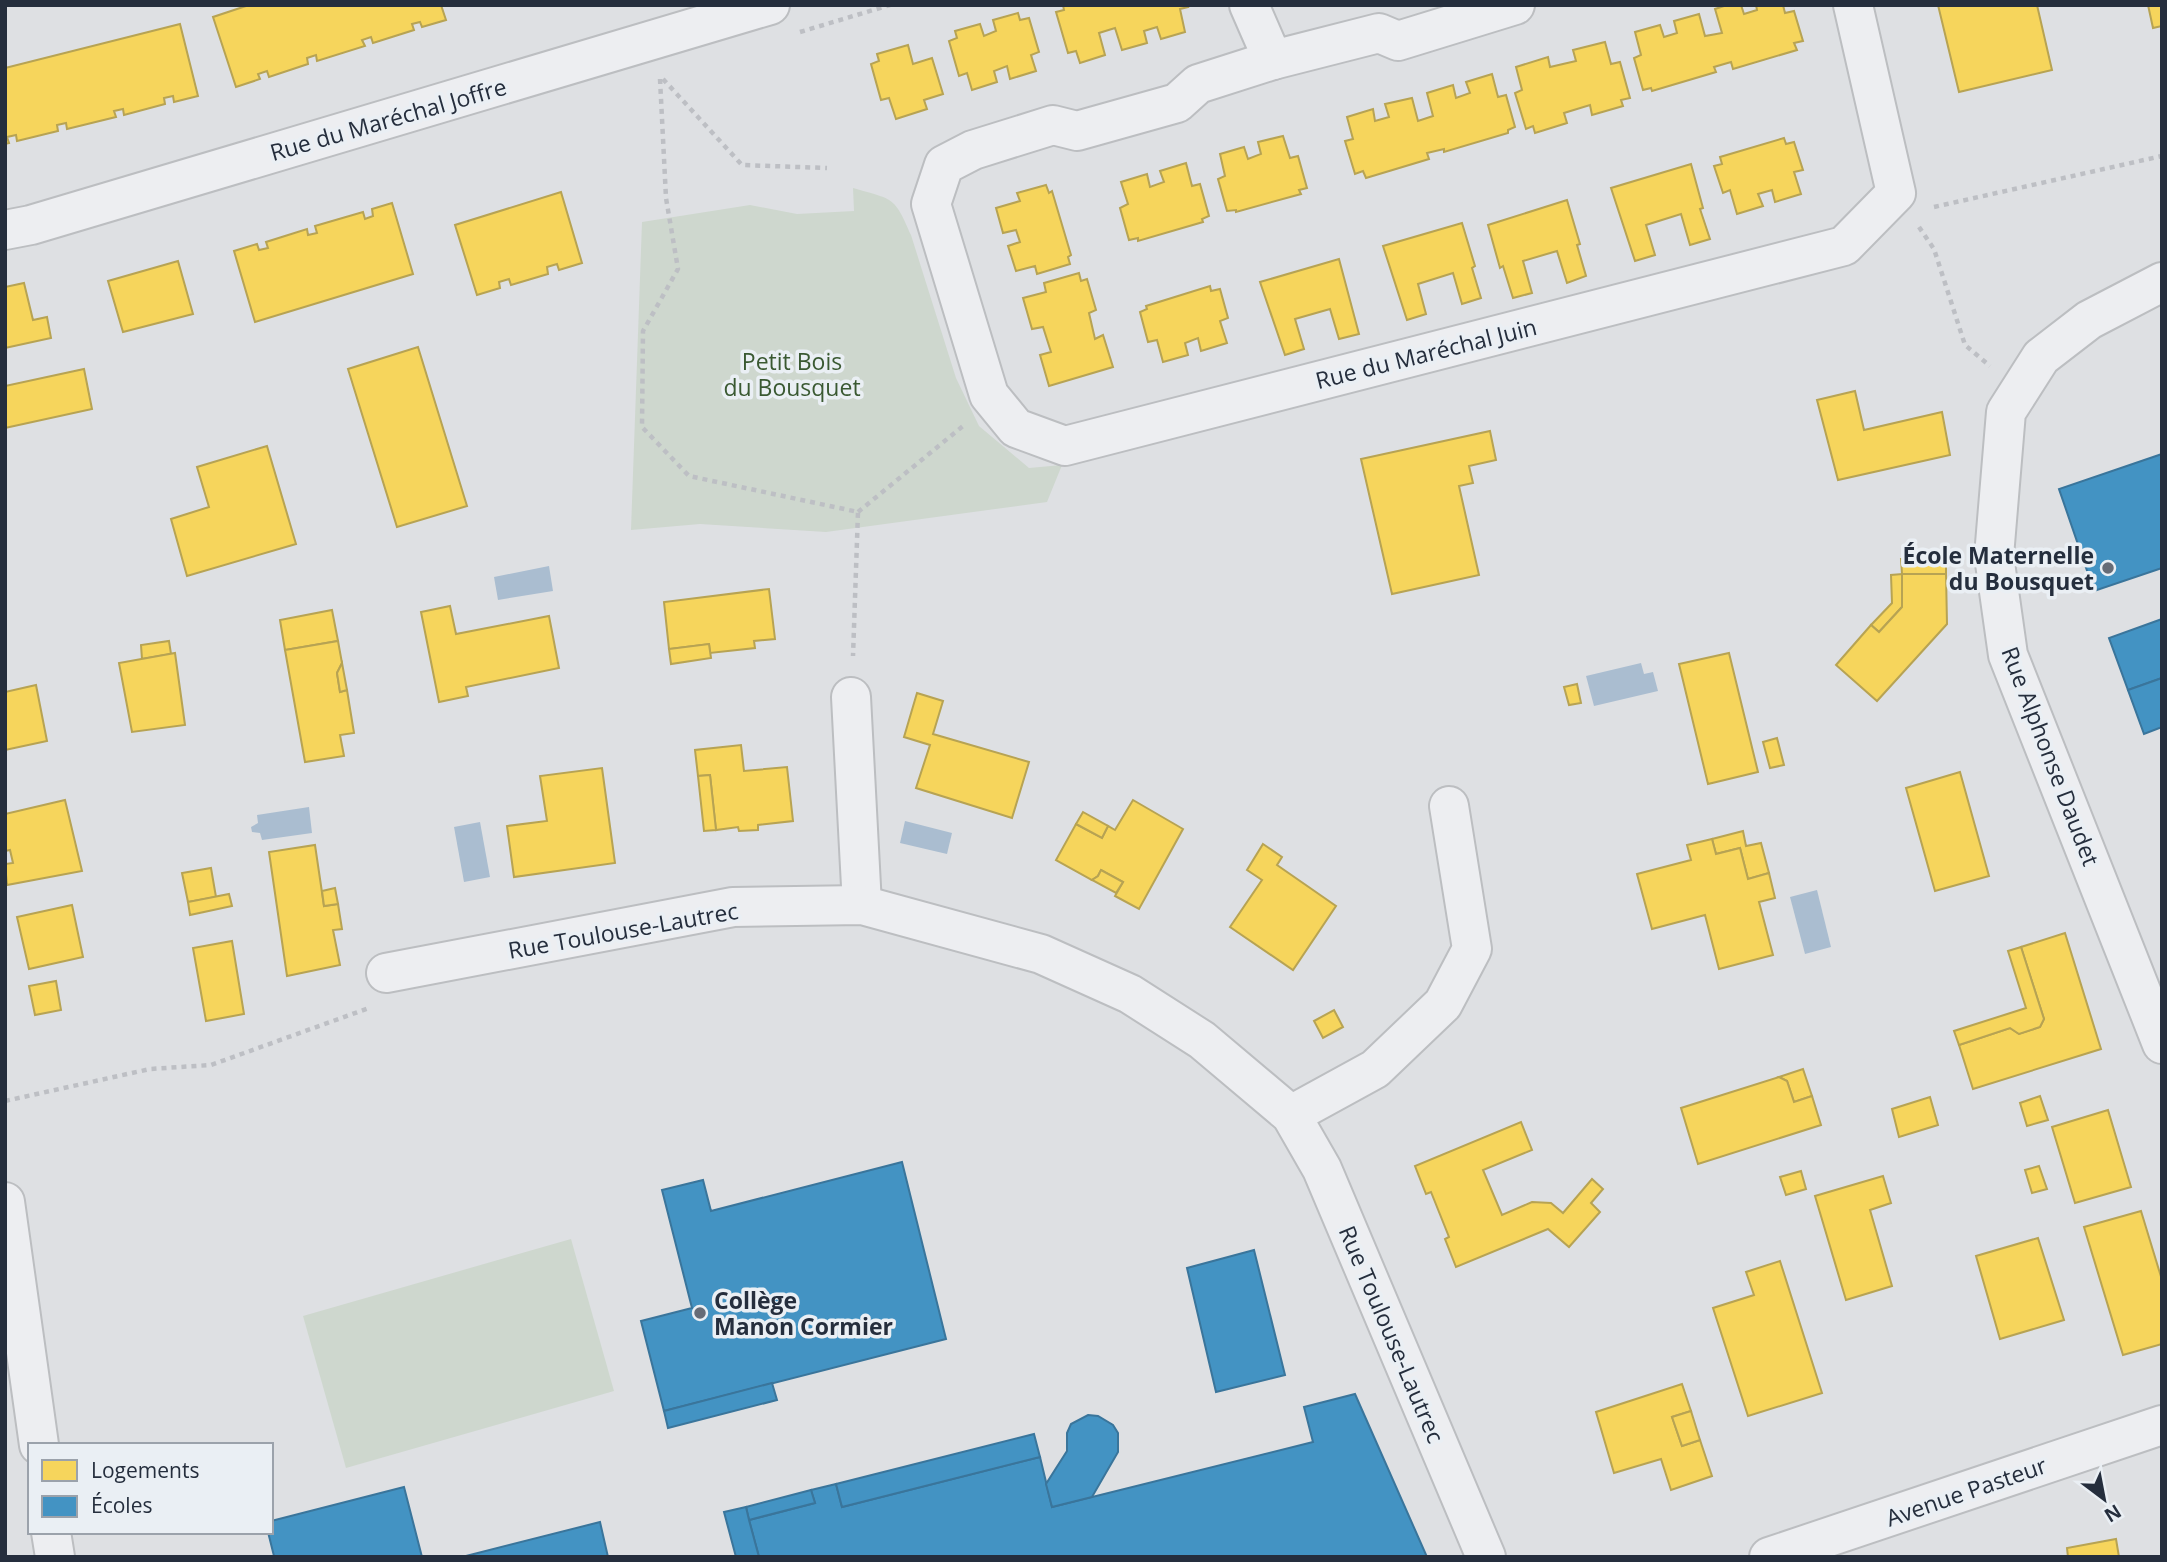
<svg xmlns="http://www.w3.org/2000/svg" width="2167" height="1562" font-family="'Open Sans',sans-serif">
	<rect width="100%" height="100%" fill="#dee0e3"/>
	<g fill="#ced7ce">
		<path d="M853,188C893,200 894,195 911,235L956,378L979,426L1029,468L1062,465L1047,502L826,532L700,524L631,530L642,222L750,205L797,214L854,211Z"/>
		<polygon points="571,1239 614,1391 346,1468 303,1316"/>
	</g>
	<g fill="#aabdd0">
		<polygon points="549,566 553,591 498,600 494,577"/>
		<polygon points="1641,663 1644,674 1653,672 1658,691 1594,706 1586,676"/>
		<polygon points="309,807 312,833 262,840 260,833 252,832 251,827 258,823 257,815"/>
		<polygon points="905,821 952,833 947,854 900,843"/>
		<polygon points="480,822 490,877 464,882 454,827"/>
		<polygon points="1817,890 1831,947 1805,954 1790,897"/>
	</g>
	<g fill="#f6d55c" stroke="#b7a353" stroke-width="2">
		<polygon points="249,5 441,5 446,20 422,27 420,22 412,24 414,30 373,43 371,37 362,40 365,46 317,61 316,55 307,58 308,64 269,77 267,71 258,74 260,79 236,87 213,17"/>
		<polygon points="1063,5 1187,5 1188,7 1180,9 1185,32 1161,39 1157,27 1144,31 1147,43 1122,50 1115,28 1099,33 1105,55 1080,63 1076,51 1068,53 1056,12 1064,10"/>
		<polygon points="1727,5 1741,5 1744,14 1757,10 1756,5 1783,5 1785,13 1794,11 1803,41 1794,43 1797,50 1733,69 1731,62 1714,67 1716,72 1652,91 1651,88 1643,90 1634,58 1641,55 1635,32 1660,25 1664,37 1677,33 1674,21 1699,14 1705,36 1722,33 1715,9"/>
		<polygon points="1938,5 2037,5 2052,70 1959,92"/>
		<polygon points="2148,5 2162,5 2162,26 2153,28"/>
		<polygon points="1018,13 1020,20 1029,18 1039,52 1031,55 1036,71 1010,79 1007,66 994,71 997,82 972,90 967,73 959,76 949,41 957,38 955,31 980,24 984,36 996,31 993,20"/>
		<polygon points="180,24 198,96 174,102 173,96 164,98 165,104 124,115 123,109 114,111 116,117 67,129 66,123 57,125 58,131 17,141 16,135 7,137 9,143 5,144 5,68"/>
		<polygon points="1605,42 1611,64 1620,62 1630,98 1621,100 1623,106 1592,115 1590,105 1564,113 1567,123 1535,133 1533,126 1526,129 1515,93 1522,90 1516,67 1548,57 1550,67 1576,61 1573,50"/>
		<polygon points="908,45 913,64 932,58 943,94 924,100 927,109 896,119 889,98 881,100 871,64 879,61 877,54"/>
		<polygon points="1492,74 1498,97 1506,95 1515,127 1508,130 1508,133 1444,152 1444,149 1427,153 1429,159 1366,178 1363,171 1355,174 1345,141 1353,139 1347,117 1373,109 1375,121 1389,117 1385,104 1412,98 1418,121 1433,116 1427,93 1453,85 1456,98 1470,93 1466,82"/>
		<polygon points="1283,136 1290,158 1298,156 1307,188 1299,190 1301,194 1236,212 1236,210 1227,211 1218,179 1225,176 1220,154 1244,147 1248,159 1261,154 1258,142"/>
		<polygon points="1784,138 1786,144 1794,142 1803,170 1794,172 1801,194 1775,202 1772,190 1758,194 1763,206 1737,214 1730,190 1723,193 1714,166 1722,164 1720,157"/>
		<polygon points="1186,163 1192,186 1200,184 1209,216 1202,219 1203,222 1138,241 1138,238 1129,240 1120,208 1128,204 1121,182 1147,174 1150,187 1164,182 1160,171"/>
		<polygon points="1691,164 1703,208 1700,209 1710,239 1690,245 1681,214 1646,225 1655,255 1635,261 1611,188"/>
		<polygon points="1046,185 1049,193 1052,191 1071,255 1068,257 1070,264 1037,274 1035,266 1016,271 1008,246 1020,242 1016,230 1003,233 996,208 1020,201 1017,193"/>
		<polygon points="561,192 582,263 559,270 557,264 547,267 548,274 511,285 509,279 499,282 500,288 477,295 455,225"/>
		<polygon points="1567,200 1580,244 1577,245 1586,276 1567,283 1557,251 1523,261 1532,293 1513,298 1503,266 1500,268 1488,225"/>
		<polygon points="392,203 413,274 255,322 234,251 257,244 259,250 268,248 266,242 307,229 308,235 317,233 315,226 363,212 365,219 373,216 372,209"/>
		<polygon points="1462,223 1475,266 1472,268 1481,298 1462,304 1453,273 1418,284 1426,314 1407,320 1383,246"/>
		<polygon points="1339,259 1359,334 1339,339 1330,309 1295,319 1304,349 1285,355 1260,282"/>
		<polygon points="178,261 193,314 123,332 108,281"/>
		<polygon points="1079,273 1081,281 1087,279 1096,310 1089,313 1095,339 1103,335 1113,367 1049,386 1040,355 1051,352 1043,327 1032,329 1023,298 1046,292 1044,283"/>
		<polygon points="24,283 33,320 47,317 51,338 5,348 5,287"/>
		<polygon points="1210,286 1211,291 1220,289 1228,318 1220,321 1227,343 1201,351 1198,338 1185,343 1188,355 1163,362 1157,340 1148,342 1140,312 1147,309 1146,306"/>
		<polygon points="418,347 467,506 397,527 348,369"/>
		<polygon points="84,369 92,409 5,428 5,386"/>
		<polygon points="1855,391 1864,430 1942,412 1950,455 1838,480 1817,400"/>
		<polygon points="1490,431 1496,460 1469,466 1473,483 1459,486 1479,575 1392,594 1361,459"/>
		<polygon points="267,446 296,544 187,576 171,519 209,507 197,467"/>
		<polygon points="1946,558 1946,574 1902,574 1901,559"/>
		<polygon points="1902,574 1902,607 1879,632 1871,625 1892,603 1891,575"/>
		<polygon points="1902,574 1946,574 1947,624 1877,701 1836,665 1871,625 1879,632 1902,607"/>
		<polygon points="769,589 775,639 754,641 755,648 710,653 709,644 669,649 664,602"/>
		<polygon points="450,606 456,634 549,616 559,668 466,687 468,696 439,702 421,612"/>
		<polygon points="332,610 338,641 285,650 280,620"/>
		<polygon points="169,641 171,654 142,659 141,645"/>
		<polygon points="338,641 342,663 337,673 340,692 347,690 354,733 340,735 344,756 305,762 285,650"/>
		<polygon points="709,644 711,658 671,664 669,649"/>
		<polygon points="175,653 185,725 132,732 119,663"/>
		<polygon points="1729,653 1758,772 1708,784 1679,664"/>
		<polygon points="342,663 347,690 340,692 337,673"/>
		<polygon points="1577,684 1581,703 1569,705 1564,687"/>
		<polygon points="36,685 47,741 5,750 5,692"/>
		<polygon points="917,693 943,701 933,734 1029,762 1012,818 916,788 930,745 904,737"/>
		<polygon points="1777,738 1784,765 1770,768 1763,742"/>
		<polygon points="741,745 744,771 787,767 793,821 758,825 758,830 739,831 738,827 716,830 710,775 698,776 695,750"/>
		<polygon points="602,768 615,863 514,877 507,826 547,821 540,776"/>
		<polygon points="1960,772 1989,876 1935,891 1906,788"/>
		<polygon points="710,775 716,830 704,831 698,776"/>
		<polygon points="65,800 82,871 7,885 5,864 13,863 10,850 5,851 5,814"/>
		<polygon points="1133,800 1183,829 1139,909 1115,896 1123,882 1101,870 1098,876 1092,880 1056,860 1076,824 1102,838 1108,826 1115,830"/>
		<polygon points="1083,812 1108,826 1102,838 1076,824"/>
		<polygon points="1743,831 1746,846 1761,843 1769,873 1748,879 1740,848 1716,854 1712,839"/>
		<polygon points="1712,839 1716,854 1740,848 1748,879 1769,873 1775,898 1759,902 1773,955 1719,969 1705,915 1652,929 1637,874 1691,860 1687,845"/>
		<polygon points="1263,844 1282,857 1277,865 1336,906 1293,970 1230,927 1262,880 1247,870"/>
		<polygon points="315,845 324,906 338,904 342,929 333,930 340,965 287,976 269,852"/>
		<polygon points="211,868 216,897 188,902 182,873"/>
		<polygon points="1101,870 1123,882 1116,893 1092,880 1098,876"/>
		<polygon points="335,888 338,904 324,906 322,891"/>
		<polygon points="229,894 232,906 190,915 188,902"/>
		<polygon points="72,905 83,957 29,969 17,917"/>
		<polygon points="2065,933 2101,1049 1973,1089 1959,1045 2010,1028 2019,1034 2040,1027 2044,1019 2021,947"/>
		<polygon points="232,941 244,1014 206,1021 193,948"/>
		<polygon points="2021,947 2044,1019 2040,1027 2019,1034 2010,1028 1959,1045 1954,1031 2026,1008 2008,951"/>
		<polygon points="56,981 61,1010 35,1015 29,986"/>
		<polygon points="1334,1010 1343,1027 1323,1038 1314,1021"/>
		<polygon points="1803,1069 1812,1096 1794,1102 1787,1081 1779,1077"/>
		<polygon points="1779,1077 1787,1081 1794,1102 1812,1096 1821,1125 1698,1164 1681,1108"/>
		<polygon points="2040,1096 2048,1120 2027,1126 2020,1103"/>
		<polygon points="1930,1097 1938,1125 1899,1137 1892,1109"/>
		<polygon points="2108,1110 2131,1187 2075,1203 2052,1127"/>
		<polygon points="1521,1122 1532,1150 1483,1170 1502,1215 1532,1202 1551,1203 1563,1213 1592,1179 1603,1189 1591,1203 1600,1212 1569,1247 1548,1229 1456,1267 1445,1239 1449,1237 1431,1192 1426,1194 1415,1166"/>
		<polygon points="2039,1166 2047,1189 2032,1193 2025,1170"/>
		<polygon points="1801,1171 1806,1189 1786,1195 1780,1177"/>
		<polygon points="1883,1176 1891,1203 1870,1210 1892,1286 1846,1300 1815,1196"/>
		<polygon points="2141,1211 2162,1280 2162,1344 2123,1355 2084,1227"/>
		<polygon points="2038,1238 2064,1320 2000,1339 1976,1256"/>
		<polygon points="1780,1261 1822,1393 1748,1416 1713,1308 1754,1295 1746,1272"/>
		<polygon points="1682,1384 1691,1411 1672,1417 1682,1446 1700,1440 1712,1476 1671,1490 1661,1459 1614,1473 1596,1412"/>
		<polygon points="1691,1411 1700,1440 1682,1446 1672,1417"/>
		<polygon points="2116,1539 2119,1557 2068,1557 2067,1548"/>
	</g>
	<g fill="#4393c3" stroke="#3a759b" stroke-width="2">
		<polygon points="2162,454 2162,568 2094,591 2059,489"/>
		<polygon points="2162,619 2162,678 2128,690 2109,638"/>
		<polygon points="2162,678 2162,727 2144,734 2128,690"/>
		<polygon points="902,1162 946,1339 664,1411 641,1321 692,1308 662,1190 703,1180 711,1211"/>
		<polygon points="1254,1250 1285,1375 1216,1392 1187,1268"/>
		<polygon points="772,1383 777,1400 668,1428 664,1411"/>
		<polygon points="1355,1394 1427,1557 759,1557 749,1520 815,1503 811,1490 836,1484 842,1507 1040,1457 1052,1507 1313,1442 1304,1407"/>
		<polygon points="1088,1415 1098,1416 1113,1425 1118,1433 1118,1452 1092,1497 1052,1507 1046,1484 1067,1451 1067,1433 1071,1424"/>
		<polygon points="1034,1434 1040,1457 842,1507 836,1484"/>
		<polygon points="404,1487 422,1557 270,1557 274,1556 268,1532 271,1532 271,1521"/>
		<polygon points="811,1490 815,1503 749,1520 746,1507"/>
		<polygon points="746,1507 749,1520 759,1557 736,1557 724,1512"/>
		<polygon points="600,1522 608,1557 462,1557"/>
	</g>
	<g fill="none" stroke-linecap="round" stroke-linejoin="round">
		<g stroke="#bcbec1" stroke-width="42">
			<g id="street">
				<polyline points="1249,5 1273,60"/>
				<polyline points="1515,5 1398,41 1379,33 1273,60 1198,84 1177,103 1077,131 1053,125 973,150 944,165 931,204 989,395 1016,428 1065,446 1844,246 1896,193 1853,5"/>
				<polyline points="5,230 31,225 770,5"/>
				<polyline points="2162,282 2089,320 2041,357 2006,412 1994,556 2008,655 2162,1044"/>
				<polyline points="851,697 862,905"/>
				<polyline points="386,973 733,907 862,905 1041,954 1130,994 1202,1040 1291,1115 1322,1169 1486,1557"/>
				<polyline points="1291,1115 1375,1069 1443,1004 1472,949 1449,806"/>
				<polyline points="5,1202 39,1445"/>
				<polyline points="51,1532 55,1557"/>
				<polyline points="1769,1557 2162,1425"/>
			</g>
		</g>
		<g stroke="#bdbfc4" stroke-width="4.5" stroke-dasharray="5 5" stroke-linecap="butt">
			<polyline points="800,32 890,5"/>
			<polyline points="660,79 666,198 678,269 643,331 642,427 689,476 858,512 853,656"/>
			<polyline points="663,79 742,165 827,168"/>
			<polyline points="1934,207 2162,156"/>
			<polyline points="1919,227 1934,249 1965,345 1990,366"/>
			<polyline points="858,512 963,426"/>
			<polyline points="5,1101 150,1069 211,1065 369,1008"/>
		</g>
		<use href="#street" stroke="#edeef1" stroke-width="38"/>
	</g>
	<g fill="#666c77" stroke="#eaeff4" stroke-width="2.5">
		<circle cx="2108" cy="568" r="7"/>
		<circle cx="700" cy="1313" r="7"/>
	</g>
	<g text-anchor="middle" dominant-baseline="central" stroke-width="7" stroke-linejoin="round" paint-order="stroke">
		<g font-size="23" fill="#252e3d" stroke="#eaeff4">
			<text transform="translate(388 119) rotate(-16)">Rue du Maréchal Joffre</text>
			<text transform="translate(1426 353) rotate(-14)">Rue du Maréchal Juin</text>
			<text transform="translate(2051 756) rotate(69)">Rue Alphonse Daudet</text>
			<text transform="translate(623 930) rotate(-10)">Rue Toulouse-Lautrec</text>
			<text transform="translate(1392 1334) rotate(67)">Rue Toulouse-Lautrec</text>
			<text transform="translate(1966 1491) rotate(-19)">Avenue Pasteur</text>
		</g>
		<g font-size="23" fill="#3a5932" stroke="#eaeff4">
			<text x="792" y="361">Petit Bois<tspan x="792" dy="26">du Bousquet</tspan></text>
		</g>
		<g font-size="23" font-weight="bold" fill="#252e3d" stroke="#eaeff4" text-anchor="end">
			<text x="2094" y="555">École Maternelle<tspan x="2094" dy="26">du Bousquet</tspan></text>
			<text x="714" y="1300" text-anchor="start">Collège<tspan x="714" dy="26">Manon Cormier</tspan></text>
		</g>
	</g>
	<rect width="2167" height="1562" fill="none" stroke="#252e3d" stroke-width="14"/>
	<rect x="28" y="1443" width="245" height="91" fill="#eaeff4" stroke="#9ba2ab" stroke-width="2"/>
	<rect x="42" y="1460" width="35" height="21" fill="#f6d55c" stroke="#9ba2ab" stroke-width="2"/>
	<text x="91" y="1478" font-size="21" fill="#252e3d">Logements</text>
	<rect x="42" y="1496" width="35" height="21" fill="#4393c3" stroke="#9ba2ab" stroke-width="2"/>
	<text x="91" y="1513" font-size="21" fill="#252e3d">Écoles</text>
	<g transform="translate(2104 1499) rotate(148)" stroke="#eaeff4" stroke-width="5" paint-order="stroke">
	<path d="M0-5L12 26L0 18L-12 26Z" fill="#252e3d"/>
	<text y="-10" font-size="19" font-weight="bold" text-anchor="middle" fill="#252e3d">N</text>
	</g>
</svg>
